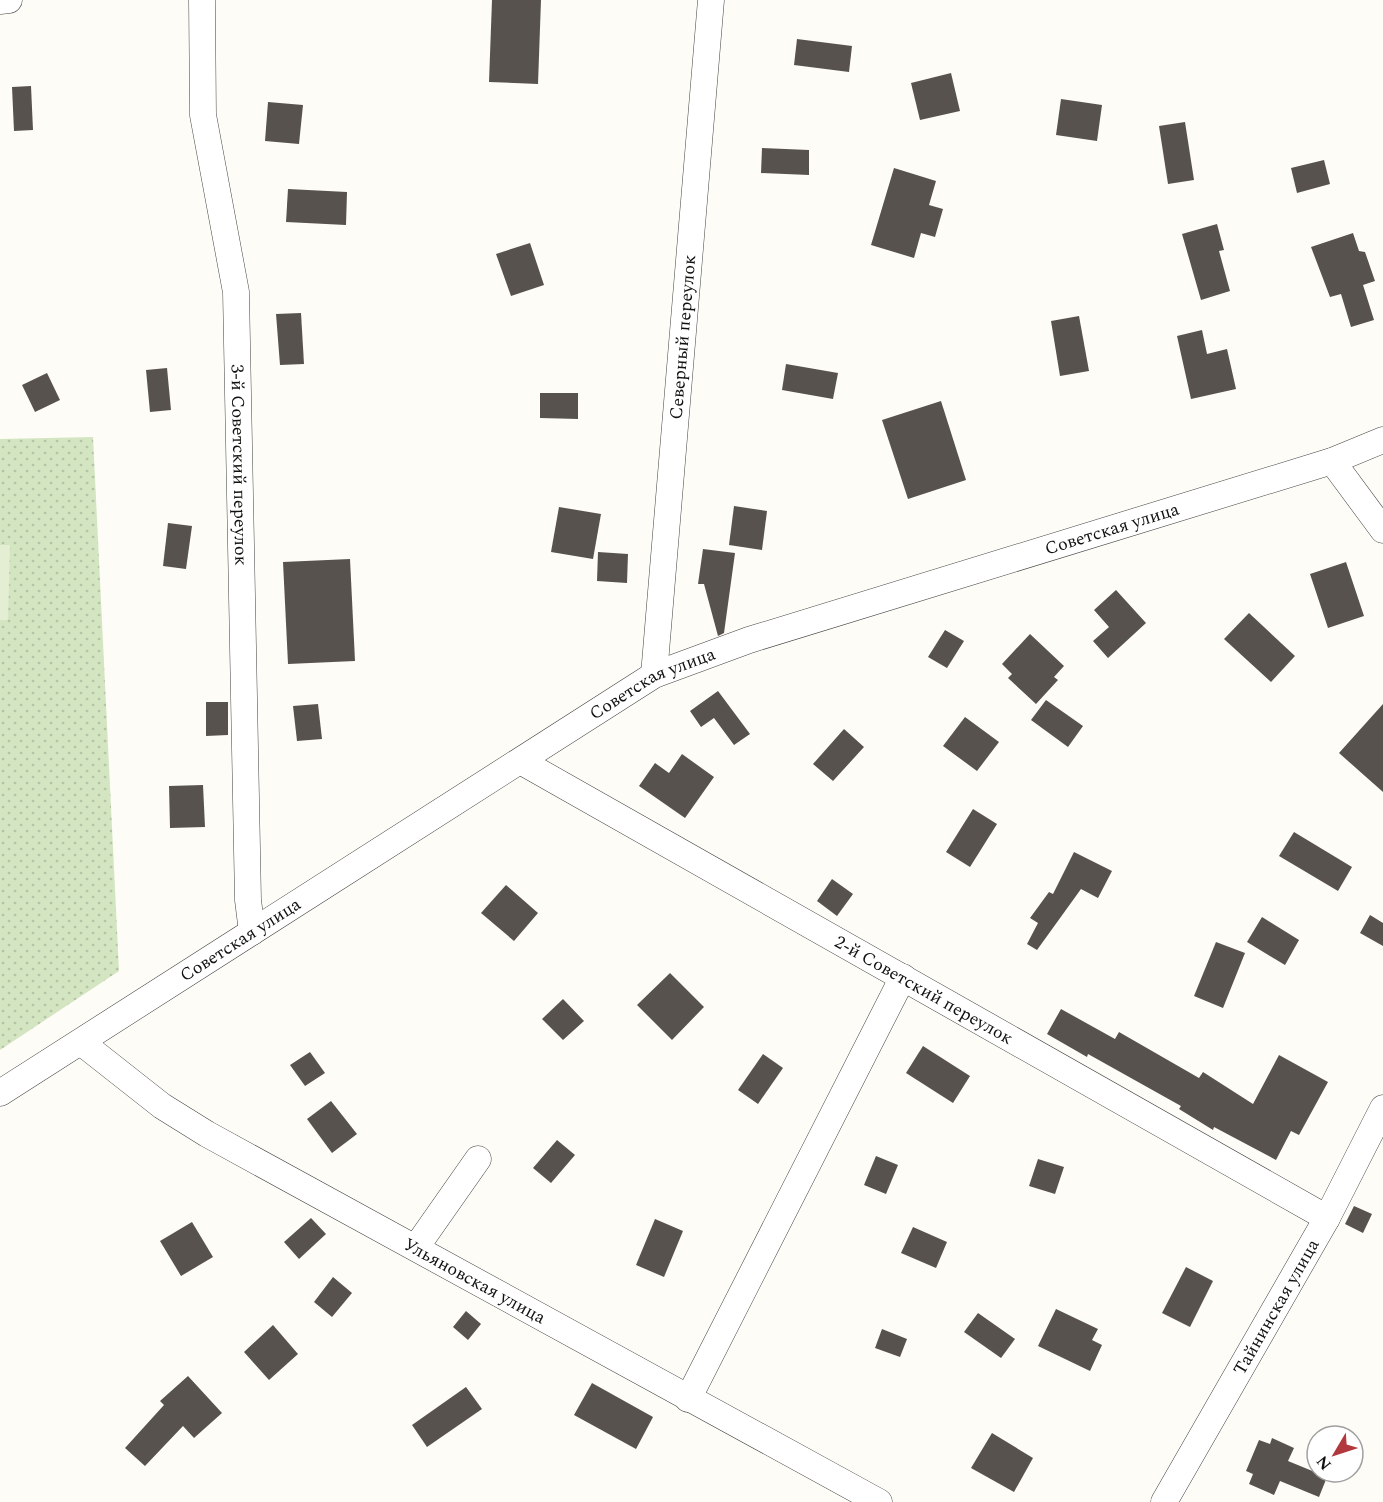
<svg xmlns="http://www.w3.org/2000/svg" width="1383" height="1502" font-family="Spectral,serif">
	<defs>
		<pattern id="park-dots" width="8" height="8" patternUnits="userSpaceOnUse" patternTransform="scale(1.5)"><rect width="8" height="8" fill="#d4e5c2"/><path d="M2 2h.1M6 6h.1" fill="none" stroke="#b5c3a6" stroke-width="1.8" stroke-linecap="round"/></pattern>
	</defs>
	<rect width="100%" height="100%" fill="#fefcf6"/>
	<polygon fill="url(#park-dots)" points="93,437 119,971 0,1050 0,439"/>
	<polygon fill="#e4eed3" points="0,545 10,545 8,620 0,620"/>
	<g fill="#58524e">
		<polygon points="492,0 541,0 538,84 489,82"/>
		<polygon points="797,39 852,46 849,72 794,65"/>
		<polygon points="951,73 960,111 920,120 911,83"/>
		<polygon points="31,86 33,130 14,131 12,87"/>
		<polygon points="1061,99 1102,105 1097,141 1056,135"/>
		<polygon points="268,102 303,105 299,144 265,141"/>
		<polygon points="1185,122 1194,180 1168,184 1159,126"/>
		<polygon points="762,148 809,150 809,175 761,173"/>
		<polygon points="1324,160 1330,184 1297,193 1291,168"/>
		<polygon points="894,168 936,181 929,205 943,209 935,237 921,233 914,258 871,245"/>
		<polygon points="288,189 347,192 346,225 286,222"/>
		<polygon points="1217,224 1224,250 1219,251 1230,291 1201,300 1182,234"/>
		<polygon points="1353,233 1359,251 1365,252 1375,281 1363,285 1374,320 1351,327 1341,294 1330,297 1311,247"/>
		<polygon points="530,243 544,285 511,296 496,254"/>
		<polygon points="301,313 304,364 280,365 276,314"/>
		<polygon points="1079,316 1089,371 1060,376 1051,321"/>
		<polygon points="1202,330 1207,354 1227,349 1236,389 1191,399 1177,336"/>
		<polygon points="786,364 838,373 833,399 782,390"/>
		<polygon points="167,368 171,410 150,412 146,370"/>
		<polygon points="47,373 60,400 35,412 22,385"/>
		<polygon points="540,393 578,393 578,419 540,418"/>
		<polygon points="941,401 966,480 908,499 882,420"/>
		<polygon points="734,506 767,511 762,550 729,545"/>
		<polygon points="559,507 601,514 593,559 551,552"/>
		<polygon points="168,523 192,526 186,569 163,566"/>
		<polygon points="703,549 735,553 724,633 718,636 704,584 698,584"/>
		<polygon points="598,552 628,554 627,583 597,581"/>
		<polygon points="350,559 355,661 288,664 283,562"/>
		<polygon points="1346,562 1364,616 1328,628 1310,574"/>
		<polygon points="1116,590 1146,623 1108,658 1093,641 1109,627 1094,610"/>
		<polygon points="1249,613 1295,656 1271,682 1224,639"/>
		<polygon points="945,630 964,641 947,668 928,657"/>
		<polygon points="1030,634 1064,666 1054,677 1058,680 1036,704 1008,678 1012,674 1002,664"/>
		<polygon points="718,691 750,734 734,745 714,718 701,727 690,711"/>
		<polygon points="1046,700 1083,726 1068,747 1031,720"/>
		<polygon points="206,702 228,702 228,735 206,736"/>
		<polygon points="318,704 322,739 297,741 293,706"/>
		<polygon points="1383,704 1383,792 1339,753"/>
		<polygon points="965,717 999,742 977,771 943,746"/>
		<polygon points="844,729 864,747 833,781 813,764"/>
		<polygon points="682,754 714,777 685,818 639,786 655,763 669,773"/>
		<polygon points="203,785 205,827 170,828 169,786"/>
		<polygon points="973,809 997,824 970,867 946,852"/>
		<polygon points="1294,832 1352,867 1338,891 1279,856"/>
		<polygon points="1074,852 1112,871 1098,898 1081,889 1037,950 1027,944 1038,923 1030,918 1049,892 1053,894"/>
		<polygon points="832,879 853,894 837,916 817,901"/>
		<polygon points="506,885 538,913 514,941 481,913"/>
		<polygon points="1370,915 1383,923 1383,946 1360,933"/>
		<polygon points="1262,917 1299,940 1285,965 1247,942"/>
		<polygon points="1216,942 1245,953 1223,1008 1194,996"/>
		<polygon points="670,973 704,1007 672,1040 637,1005"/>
		<polygon points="563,999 584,1021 563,1040 542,1019"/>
		<polygon points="1061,1009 1115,1039 1119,1032 1199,1078 1203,1072 1253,1104 1279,1055 1328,1082 1299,1135 1291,1131 1276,1160 1214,1127 1213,1130 1179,1109 1181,1106 1088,1054 1087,1057 1047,1034"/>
		<polygon points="923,1046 970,1076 953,1103 906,1073"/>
		<polygon points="310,1052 325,1073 305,1086 290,1065"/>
		<polygon points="763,1054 783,1068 758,1104 738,1090"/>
		<polygon points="331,1101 357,1134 332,1153 307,1119"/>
		<polygon points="557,1140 575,1155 551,1183 533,1168"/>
		<polygon points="876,1156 898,1165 886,1194 864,1185"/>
		<polygon points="1038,1159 1064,1167 1055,1194 1029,1186"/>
		<polygon points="1354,1206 1372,1214 1363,1233 1345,1224"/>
		<polygon points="311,1218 326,1234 299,1259 284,1242"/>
		<polygon points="655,1219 683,1231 664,1277 636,1265"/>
		<polygon points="192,1222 213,1257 181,1276 160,1241"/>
		<polygon points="913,1227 947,1242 936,1268 901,1253"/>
		<polygon points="1186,1267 1213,1281 1190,1327 1162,1313"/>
		<polygon points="333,1277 352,1293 332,1317 314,1302"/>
		<polygon points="1056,1309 1098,1329 1092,1340 1102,1345 1090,1371 1038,1346"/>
		<polygon points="466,1311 481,1324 468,1340 453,1327"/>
		<polygon points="978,1313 1015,1339 1001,1358 964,1332"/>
		<polygon points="273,1325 298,1354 269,1380 244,1352"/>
		<polygon points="882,1329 907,1339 900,1357 875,1348"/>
		<polygon points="188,1376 222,1413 194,1438 183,1426 145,1466 125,1448 164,1405 160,1401"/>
		<polygon points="592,1383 653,1417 636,1449 574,1415"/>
		<polygon points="466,1387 482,1409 427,1447 412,1425"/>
		<polygon points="992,1433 1033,1458 1014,1492 971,1468"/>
		<polygon points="1272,1438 1294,1448 1288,1461 1327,1477 1319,1497 1280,1481 1274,1495 1249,1484 1253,1474 1246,1471 1259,1440 1270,1444"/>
	</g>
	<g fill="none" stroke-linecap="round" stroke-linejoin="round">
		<g stroke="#444" stroke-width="27">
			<g id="minor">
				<path id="s1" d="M202,0L203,115L236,292L248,900L252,932"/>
				<polyline points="0,1 9,0"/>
				<polyline points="1332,461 1383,530"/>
				<path id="s2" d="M654,675L711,0"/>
				<path id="s3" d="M522,762L1327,1218"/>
				<path id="s4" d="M82,1043L162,1106L207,1134L879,1502"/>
				<path id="s5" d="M0,1093L654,675L749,640L1332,461L1383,440"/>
				<polyline points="417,1246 478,1159"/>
				<polyline points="688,1399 903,977"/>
				<path id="s6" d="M1164,1502L1327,1218L1383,1108"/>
			</g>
		</g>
		<use href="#minor" stroke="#fff" stroke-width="26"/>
	</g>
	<g text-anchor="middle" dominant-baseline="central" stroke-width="6" stroke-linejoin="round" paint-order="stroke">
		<g font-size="18" fill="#111" stroke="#fff">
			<text stroke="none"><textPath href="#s2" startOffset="339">Северный переулок</textPath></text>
			<text stroke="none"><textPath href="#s1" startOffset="468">3-й Советский переулок</textPath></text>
			<text stroke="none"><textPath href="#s5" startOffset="1257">Советская улица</textPath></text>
			<text stroke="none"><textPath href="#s5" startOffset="771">Советская улица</textPath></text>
			<text stroke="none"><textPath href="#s5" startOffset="285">Советская улица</textPath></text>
			<text stroke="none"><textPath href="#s3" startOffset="462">2-й Советский переулок</textPath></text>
			<text stroke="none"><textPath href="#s4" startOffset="460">Ульяновская улица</textPath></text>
			<text stroke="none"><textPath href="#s6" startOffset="225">Тайнинская улица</textPath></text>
		</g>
	</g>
	<g transform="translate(1335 1454) rotate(231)"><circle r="28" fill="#ffffff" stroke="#a0a0a0" stroke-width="1.5"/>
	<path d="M0-4.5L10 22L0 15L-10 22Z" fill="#b1393e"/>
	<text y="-9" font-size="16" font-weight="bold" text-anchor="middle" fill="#111111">N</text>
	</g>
</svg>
